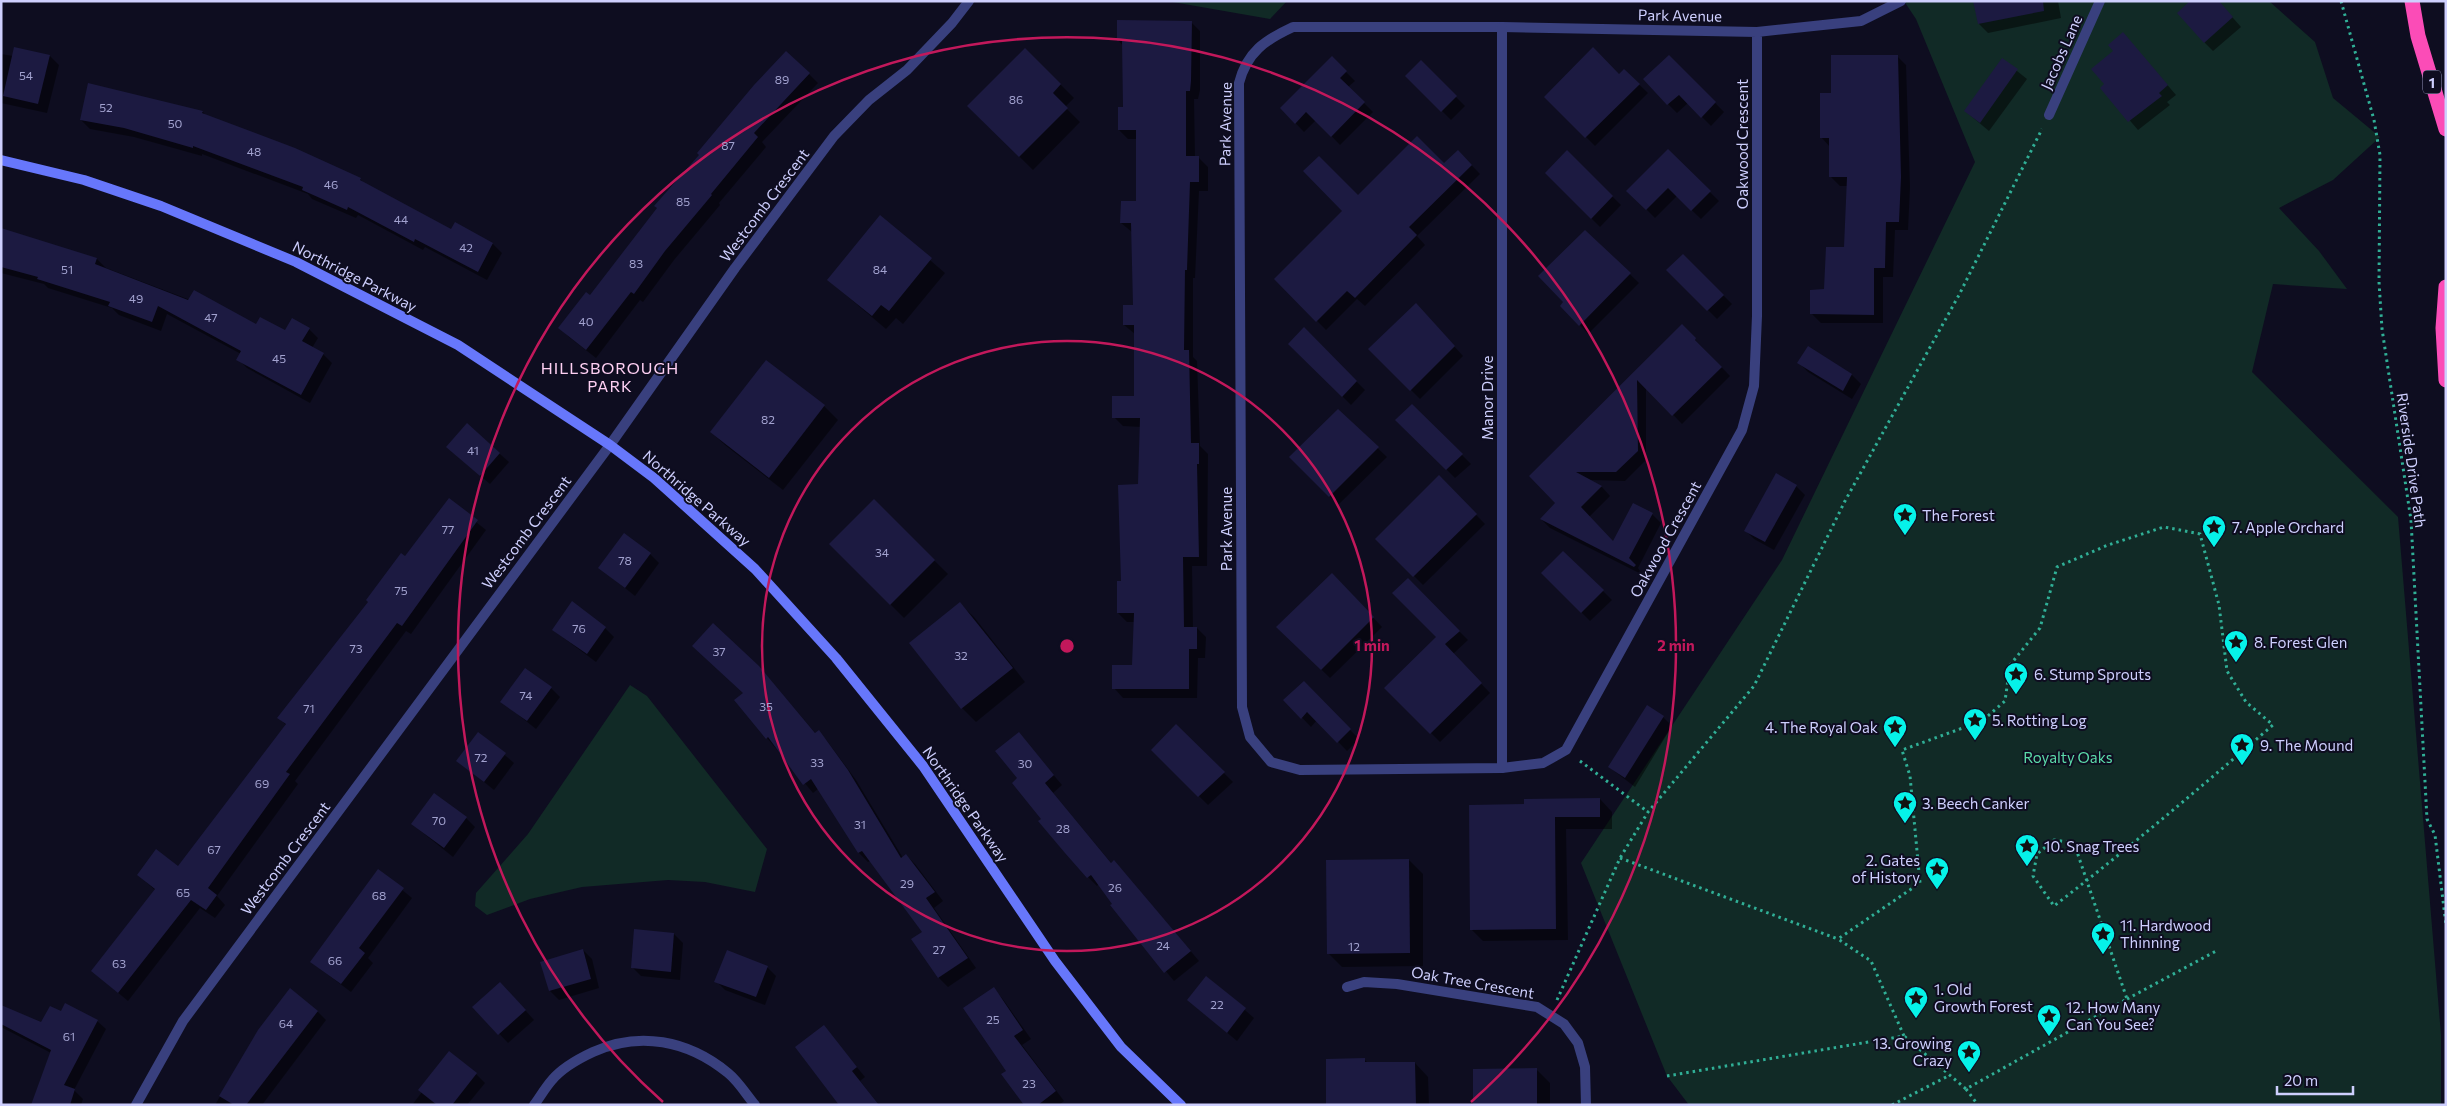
<svg xmlns="http://www.w3.org/2000/svg" width="2447" height="1106" font-family="Commissioner,sans-serif">
	<rect width="100%" height="100%" fill="#0e0d20"/>
	<g fill="#112a26">
		<polygon points="1167,1 1287,1 1270,19"/>
		<polygon points="1904,1 2269,1 2315,42 2333,98 2380,137 2333,180 2279,208 2319,251 2347,289 2273,284 2252,372 2398,517 2441,1035 2441,1105 1689,1105 1667,1076 1581,863 1782,560 1975,162 1916,19"/>
		<polygon points="630,685 647,696 767,849 755,892 705,882 668,880 582,887 530,899 487,915 475,906 476,893 528,834"/>
	</g>
	<g fill="#0007">
		<polygon points="1974,1 2058,1 2061,18 1988,33 1979,24"/>
		<polygon points="2218,1 2241,27 2213,51 2204,42"/>
		<polygon points="1191,22 1200,31 1200,90 1198,99 1194,99 1195,158 1199,158 1208,167 1208,191 1199,191 1195,278 1193,278 1193,357 1197,361 1200,446 1208,454 1207,566 1192,566 1193,628 1197,628 1206,637 1205,658 1198,658 1197,698 1123,698 1114,688 1133,666 1135,622 1127,622 1118,613 1139,486 1141,427 1123,426 1114,417 1135,397 1135,334 1124,325 1134,307 1132,232 1121,223 1138,203 1137,139 1128,139 1119,130 1124,108 1123,46 1118,40"/>
		<polygon points="2123,33 2176,95 2167,102 2170,105 2138,130 2102,88 2106,85 2114,51"/>
		<polygon points="1025,49 1074,98 1065,107 1080,122 1033,170 968,106"/>
		<polygon points="1,54 13,56 50,56 59,65 47,113 1,103"/>
		<polygon points="1669,56 1724,112 1711,126 1688,103 1677,113 1668,104"/>
		<polygon points="1897,56 1906,65 1910,187 1908,230 1895,230 1893,277 1883,277 1883,323 1821,323 1812,314 1845,248 1848,186 1840,186 1831,177 1830,147 1821,137 1833,95"/>
		<polygon points="1332,58 1355,81 1348,87 1373,112 1340,145 1316,120 1304,132 1281,108"/>
		<polygon points="2002,59 2027,79 1989,131 1965,111"/>
		<polygon points="1421,62 1465,106 1451,120 1407,76"/>
		<polygon points="1624,70 1648,93 1595,146 1546,97 1619,76"/>
		<polygon points="809,74 818,83 762,142 766,147 719,203 720,205 674,260 643,302 640,300 596,358 569,337 560,328"/>
		<polygon points="89,85 203,112 207,117 360,179 367,186 451,231 455,224 493,244 502,253 487,280 425,247 423,250 358,215 356,218 312,199 308,194 202,154 202,156 134,137 90,129 81,120"/>
		<polygon points="1458,151 1480,174 1417,236 1425,245 1365,306 1357,299 1326,330 1276,279 1358,196 1444,165"/>
		<polygon points="1668,151 1719,201 1701,219 1677,196 1655,218 1628,191"/>
		<polygon points="1567,152 1621,205 1600,227 1546,173"/>
		<polygon points="880,217 945,273 903,324 896,318 886,329 828,280"/>
		<polygon points="1,230 97,259 106,268 256,325 286,332 309,329 318,338 312,348 323,354 332,363 310,403 247,368 238,359 241,354 167,314 161,331 119,315 112,308 48,288 44,284 1,273"/>
		<polygon points="1585,231 1639,283 1588,334 1580,325 1565,302"/>
		<polygon points="1683,255 1732,304 1717,319 1668,270"/>
		<polygon points="1425,314 1463,356 1420,399 1370,349"/>
		<polygon points="1682,326 1730,376 1682,424 1646,387 1646,460 1625,481 1590,480 1602,487 1610,496 1589,517 1614,543 1652,514 1661,523 1638,568 1643,575 1550,528 1541,519 1557,503 1530,476"/>
		<polygon points="1304,329 1365,390 1351,405 1290,344"/>
		<polygon points="1808,348 1852,375 1861,384 1852,399 1808,372 1799,363"/>
		<polygon points="766,362 824,406 838,420 783,490 725,445 711,432"/>
		<polygon points="1412,405 1471,464 1455,478 1397,420"/>
		<polygon points="1338,411 1387,457 1338,505 1291,457"/>
		<polygon points="467,425 509,462 490,484 457,456"/>
		<polygon points="1439,477 1485,524 1423,585 1377,539"/>
		<polygon points="1796,486 1805,495 1774,550 1754,539 1745,530"/>
		<polygon points="449,500 486,530 411,634 406,631 295,781 298,784 217,896 225,905 215,918 200,908 128,1001 92,971 155,890 138,875 179,868 286,725 279,718"/>
		<polygon points="874,501 948,574 904,618 830,544"/>
		<polygon points="650,554 659,563 635,596 600,568"/>
		<polygon points="1542,573 1603,591 1612,600 1590,621"/>
		<polygon points="1408,580 1468,640 1453,654 1490,693 1440,742 1386,688 1437,637"/>
		<polygon points="1341,583 1382,627 1330,678 1278,627"/>
		<polygon points="960,604 974,617 1025,682 976,722 962,708 911,643"/>
		<polygon points="605,628 614,637 596,662 553,630"/>
		<polygon points="767,676 816,734 818,732 827,741 856,780 903,858 906,855 915,864 943,901 934,908 976,968 948,987 939,978 913,939 924,932 870,861 868,862 859,853 818,789 813,793 767,738"/>
		<polygon points="1304,683 1359,739 1347,751 1317,720 1311,727 1285,700"/>
		<polygon points="551,688 560,697 536,729 502,702"/>
		<polygon points="1663,717 1672,726 1635,787 1609,767"/>
		<polygon points="1176,726 1233,782 1208,805 1152,750"/>
		<polygon points="479,733 514,763 494,790 458,761"/>
		<polygon points="1018,733 1062,785 1053,793 1112,864 1114,862 1123,871 1199,961 1174,981 1112,906 1114,905 1099,884 1097,886 1088,877 1043,819 1019,778"/>
		<polygon points="1600,799 1612,812 1612,829 1566,829 1568,940 1483,941 1471,929 1525,806"/>
		<polygon points="466,818 475,827 453,857 412,824"/>
		<polygon points="1409,860 1423,874 1423,966 1342,967 1328,953"/>
		<polygon points="378,870 412,898 368,958 373,963 351,992 311,962"/>
		<polygon points="635,931 674,934 683,943 680,980 641,976 632,967"/>
		<polygon points="583,950 592,959 599,988 559,1000 550,991"/>
		<polygon points="767,967 776,976 765,1005 725,990 716,981"/>
		<polygon points="1207,977 1254,1018 1237,1041 1188,1000"/>
		<polygon points="993,989 1002,998 1031,1039 1022,1045 1064,1101 1059,1105 1026,1105 1008,1071"/>
		<polygon points="509,992 534,1020 508,1043 474,1007"/>
		<polygon points="1,1007 42,1024 61,1013 97,1021 106,1029 74,1090 83,1099 81,1105 32,1105 51,1053 1,1027"/>
		<polygon points="317,1011 326,1020 262,1105 215,1105 259,1030"/>
		<polygon points="824,1027 865,1077 860,1081 879,1105 840,1105"/>
		<polygon points="1364,1059 1369,1064 1415,1063 1428,1077 1429,1105 1328,1105"/>
		<polygon points="1536,1069 1550,1083 1550,1105 1474,1105"/>
		<polygon points="476,1074 485,1083 467,1105 412,1105 422,1092"/>
	</g>
	<g fill="#1c1a41">
		<polygon points="1973,1 2043,1 2044,11 1978,24"/>
		<polygon points="2190,1 2219,1 2233,17 2204,43 2177,13"/>
		<polygon points="1117,20 1192,21 1191,81 1190,91 1186,91 1186,156 1199,156 1199,182 1190,182 1187,270 1185,270 1184,350 1189,350 1191,443 1199,443 1199,464 1197,464 1199,557 1183,557 1184,627 1197,627 1197,649 1189,649 1189,689 1112,689 1112,665 1132,665 1134,613 1117,613 1117,581 1121,581 1118,485 1138,484 1140,418 1112,418 1112,396 1134,396 1134,325 1123,325 1123,305 1133,305 1131,223 1120,223 1121,201 1136,201 1136,130 1118,130 1118,107 1123,107 1122,41 1117,41"/>
		<polygon points="2123,32 2168,85 2159,93 2162,96 2128,122 2100,88 2104,84 2091,69 2113,51 2108,45"/>
		<polygon points="14,47 50,55 38,104 3,96"/>
		<polygon points="1593,47 1619,74 1624,69 1640,84 1585,138 1544,97"/>
		<polygon points="1025,48 1061,84 1053,93 1068,108 1019,157 967,106"/>
		<polygon points="786,51 810,73 754,133 758,137 711,194 712,195 665,251 634,294 631,292 586,350 558,328 586,292 590,295 657,208 654,206 699,155 697,153 754,85"/>
		<polygon points="1669,55 1716,102 1701,118 1679,95 1667,105 1643,79"/>
		<polygon points="1831,55 1898,55 1901,177 1899,222 1886,222 1885,268 1874,268 1874,315 1810,314 1810,290 1824,289 1826,247 1844,247 1847,177 1829,177 1829,138 1820,138 1820,93 1831,93"/>
		<polygon points="1332,56 1347,71 1340,78 1365,102 1331,137 1306,112 1295,124 1280,108"/>
		<polygon points="2002,58 2018,69 1980,123 1964,111"/>
		<polygon points="1421,60 1457,96 1441,112 1405,76"/>
		<polygon points="88,83 203,111 202,113 295,148 361,178 360,180 451,229 455,222 493,243 478,272 415,239 414,242 348,207 347,210 302,190 303,187 193,146 193,148 124,128 80,120"/>
		<polygon points="1417,136 1444,163 1458,150 1472,165 1409,227 1417,235 1355,298 1347,291 1316,322 1274,279 1342,211 1303,171 1319,156 1358,195"/>
		<polygon points="1668,149 1711,191 1691,211 1668,188 1646,210 1626,191"/>
		<polygon points="1567,150 1613,196 1591,219 1545,173"/>
		<polygon points="880,215 932,258 889,311 881,305 872,316 827,280"/>
		<polygon points="1,228 97,258 95,264 188,300 194,290 256,324 260,317 285,330 292,318 310,328 302,341 324,353 301,395 236,360 241,351 158,306 152,322 108,306 110,302 37,279 38,277 1,267"/>
		<polygon points="1585,230 1631,273 1579,326 1560,306 1563,302 1538,276"/>
		<polygon points="1683,254 1724,295 1707,311 1666,270"/>
		<polygon points="1416,303 1455,346 1410,391 1368,349"/>
		<polygon points="1682,324 1696,338 1695,340 1722,367 1672,416 1637,380 1638,451 1616,472 1576,472 1602,486 1581,507 1613,541 1633,503 1653,513 1629,558 1636,565 1634,567 1540,519 1555,503 1529,476"/>
		<polygon points="1304,327 1357,381 1342,397 1288,344"/>
		<polygon points="1808,346 1852,374 1843,391 1797,363"/>
		<polygon points="766,360 825,405 769,478 710,432"/>
		<polygon points="1412,404 1463,454 1446,470 1395,420"/>
		<polygon points="1338,409 1379,447 1329,497 1289,457"/>
		<polygon points="467,423 500,453 480,476 446,447"/>
		<polygon points="1776,473 1797,485 1765,542 1744,531"/>
		<polygon points="1439,475 1477,514 1413,577 1375,539"/>
		<polygon points="449,498 478,520 402,626 397,623 286,772 290,774 208,888 217,895 206,910 191,900 118,993 91,971 155,889 137,875 156,849 178,866 286,724 277,718 368,602 366,600 401,553 405,556"/>
		<polygon points="874,499 935,560 890,605 829,544"/>
		<polygon points="624,533 651,553 625,588 598,568"/>
		<polygon points="1563,551 1604,590 1581,613 1541,573"/>
		<polygon points="1332,573 1374,617 1321,670 1276,627"/>
		<polygon points="1408,578 1460,631 1445,644 1482,683 1430,734 1384,688 1436,637 1392,593"/>
		<polygon points="572,601 606,627 587,654 552,630"/>
		<polygon points="960,602 1013,668 961,709 909,643"/>
		<polygon points="713,623 759,666 815,733 819,730 848,770 901,858 906,854 935,892 926,898 968,958 938,978 911,939 922,932 862,851 858,853 811,779 803,785 768,737 766,739 734,700 743,693 692,646"/>
		<polygon points="525,668 552,687 527,721 500,702"/>
		<polygon points="1304,681 1351,729 1337,743 1307,712 1301,719 1283,700"/>
		<polygon points="1647,705 1664,716 1625,778 1608,767"/>
		<polygon points="1176,724 1225,772 1198,797 1151,750"/>
		<polygon points="478,732 506,753 484,782 456,761"/>
		<polygon points="1019,732 1054,775 1045,783 1111,863 1114,860 1191,951 1164,973 1110,905 1112,904 1091,875 1087,878 1065,853 1038,821 1041,819 1012,783 1017,778 995,751"/>
		<polygon points="434,793 467,817 444,848 411,824"/>
		<polygon points="1600,798 1600,817 1555,817 1556,929 1470,930 1469,805 1524,804 1524,799"/>
		<polygon points="1409,859 1410,953 1327,954 1326,860"/>
		<polygon points="378,869 404,888 359,948 365,953 341,984 310,962"/>
		<polygon points="634,929 674,933 671,972 631,968"/>
		<polygon points="583,949 591,979 549,991 540,962"/>
		<polygon points="727,950 768,966 756,997 714,982"/>
		<polygon points="1206,976 1246,1008 1227,1033 1187,1000"/>
		<polygon points="500,982 526,1010 498,1035 472,1007"/>
		<polygon points="994,987 1023,1030 1014,1036 1056,1091 1038,1105 1024,1105 1001,1074 1006,1071 963,1008"/>
		<polygon points="290,988 318,1011 246,1105 234,1105 219,1096 258,1030"/>
		<polygon points="65,1003 98,1020 64,1085 75,1089 70,1105 31,1105 51,1050 1,1024 1,1005 41,1022 50,1006 61,1011"/>
		<polygon points="824,1025 857,1067 852,1071 879,1105 839,1105 795,1047"/>
		<polygon points="449,1051 477,1073 452,1105 437,1105 418,1090"/>
		<polygon points="1365,1058 1365,1062 1415,1062 1416,1105 1326,1105 1326,1059"/>
		<polygon points="1537,1068 1537,1105 1473,1105 1473,1069"/>
	</g>
	<g fill="none" stroke-linecap="round" stroke-linejoin="round">
		<g stroke="#30af96" stroke-width="3" stroke-dasharray="2.5 4" stroke-linecap="butt">
			<polyline points="2341,1 2374,120 2380,155 2379,282 2382,329 2411,520 2427,819 2435,835 2446,925"/>
			<polyline points="1580,761 1648,812"/>
			<polyline points="1620,858 1838,939"/>
			<polyline points="2127,999 2218,950"/>
			<polyline points="1557,1000 1620,858 1648,812 1754,686 1845,501 1959,295 2042,129"/>
			<path d="M1667,1076L1904,1036L1871,961L1838,939L1920,883L1910,776L1902,750L1982,721L2005,701L2010,665L2040,628L2057,567L2108,545L2164,527L2200,534L2219,605L2227,671L2246,702L2273,725C2201,787 2129,848 2054,906L2033,876L2037,854L2054,840L2074,843L2127,999L1966,1089L1904,1036"/>
			<polyline points="1966,1089 1978,1105"/>
			<polyline points="1892,1105 1950,1075"/>
		</g>
		<g stroke="#39407e" stroke-width="10">
			<path d="M1757,32V316L1754,386L1742,430L1566,750L1543,763L1502,768L1300,770L1271,762L1250,737L1242,707L1239,83C1247,52 1265,40 1293,27H1502L1757,32L1861,21L1901,1"/>
			<polyline points="2049,115 2100,1"/>
			<polyline points="1502,768 1502,27"/>
			<polyline points="1347,987 1364,982 1397,984 1537,1007 1564,1024 1578,1043 1585,1067 1586,1105"/>
			<polyline points="136,1105 183,1021 610,445 735,268 834,136 869,100 907,70 952,23 969,1"/>
			<path d="M534,1105C540,1097 545,1088 552,1080C562,1068 578,1059 593,1052C639,1031 688,1040 728,1073C738,1081 746,1094 755,1105"/>
		</g>
		<polyline stroke="#6777fb" stroke-width="10" points="1,160 84,180 161,206 296,262 458,345 610,445 654,478 755,569 836,658 923,766 1055,961 1121,1047 1181,1105"/>
		<g stroke="#fb4cb7" stroke-width="15">
			<polyline points="2412,1 2418,36 2446,129"/>
			<polyline points="2446,287 2443,328 2446,380"/>
		</g>
	</g>
	<g fill="none" stroke="#c2185b" stroke-width="2.5">
		<circle cx="1067" cy="646" r="305"/>
		<path d="M663 1102A609 609 0 1 1 1471 1102"/>
	</g>
	<defs>
		<g id="sight-pin" transform="scale(1.25)"><path d="M0 17L-7.5 6A9.5 9.5 0 1 1 7.5 6Z" fill="#06f2e9" stroke="#0e0d20"/><path d="M0-6L1.8-2.2L6-1.7L2.9 1.2L3.7 5.4L0 3.3L-3.7 5.4L-2.9 1.2L-6-1.7L-1.8-2.2Z" fill="#111"/></g>
	</defs>
	<g fill-rule="evenodd">
		<use href="#sight-pin" x="1905" y="515"/>
		<use href="#sight-pin" x="2214" y="527"/>
		<use href="#sight-pin" x="2236" y="642"/>
		<use href="#sight-pin" x="2016" y="674"/>
		<use href="#sight-pin" x="1975" y="720"/>
		<use href="#sight-pin" x="1895" y="727"/>
		<use href="#sight-pin" x="2242" y="745"/>
		<use href="#sight-pin" x="1905" y="803"/>
		<use href="#sight-pin" x="2027" y="846"/>
		<use href="#sight-pin" x="1937" y="869"/>
		<use href="#sight-pin" x="2103" y="934"/>
		<use href="#sight-pin" x="1916" y="998"/>
		<use href="#sight-pin" x="2049" y="1016"/>
		<use href="#sight-pin" x="1969" y="1052"/>
	</g>
	<g text-anchor="middle" dominant-baseline="central" stroke-width="4" stroke-linejoin="round" paint-order="stroke">
		<g font-size="12" fill="#a2a2cf">
			<text x="26" y="75">54</text>
			<text x="782" y="79">89</text>
			<text x="1016" y="99">86</text>
			<text x="106" y="107">52</text>
			<text x="175" y="123">50</text>
			<text x="728" y="145">87</text>
			<text x="254" y="151">48</text>
			<text x="331" y="184">46</text>
			<text x="683" y="201">85</text>
			<text x="401" y="219">44</text>
			<text x="466" y="247">42</text>
			<text x="636" y="263">83</text>
			<text x="67" y="269">51</text>
			<text x="880" y="269">84</text>
			<text x="136" y="298">49</text>
			<text x="211" y="317">47</text>
			<text x="586" y="321">40</text>
			<text x="279" y="358">45</text>
			<text x="768" y="419">82</text>
			<text x="473" y="450">41</text>
			<text x="448" y="529">77</text>
			<text x="882" y="552">34</text>
			<text x="625" y="560">78</text>
			<text x="401" y="590">75</text>
			<text x="579" y="628">76</text>
			<text x="356" y="648">73</text>
			<text x="719" y="651">37</text>
			<text x="961" y="655">32</text>
			<text x="526" y="695">74</text>
			<text x="766" y="706">35</text>
			<text x="309" y="708">71</text>
			<text x="481" y="757">72</text>
			<text x="817" y="762">33</text>
			<text x="1025" y="763">30</text>
			<text x="262" y="783">69</text>
			<text x="439" y="820">70</text>
			<text x="860" y="824">31</text>
			<text x="1063" y="828">28</text>
			<text x="214" y="849">67</text>
			<text x="907" y="883">29</text>
			<text x="1115" y="887">26</text>
			<text x="183" y="892">65</text>
			<text x="379" y="895">68</text>
			<text x="1163" y="945">24</text>
			<text x="1354" y="946">12</text>
			<text x="939" y="949">27</text>
			<text x="335" y="960">66</text>
			<text x="119" y="963">63</text>
			<text x="1217" y="1004">22</text>
			<text x="993" y="1019">25</text>
			<text x="286" y="1023">64</text>
			<text x="69" y="1036">61</text>
			<text x="1029" y="1083">23</text>
		</g>
		<rect fill="#0e0d20" stroke="#9495bb" stroke-width="1" x="2423" y="70.5" width="18" height="23" rx="4"/>
		<g font-size="14" font-weight="bold" fill="#cecffe">
			<text x="2432" y="82">1</text>
		</g>
		<g font-size="15" fill="#cecffe" stroke="#0e0d20">
			<text transform="translate(1680 15) rotate(1)">Park Avenue</text>
			<text transform="translate(2061 52) rotate(-66)">Jacobs Lane</text>
			<text transform="translate(1225 124) rotate(-89)">Park Avenue</text>
			<text transform="translate(1742 144) rotate(-90)">Oakwood Crescent</text>
			<text transform="translate(764 205) rotate(-53)">Westcomb Crescent</text>
			<text transform="translate(355 276) rotate(27)">Northridge Parkway</text>
			<text transform="translate(1487 398) rotate(-90)">Manor Drive</text>
			<text transform="translate(2412 460) rotate(82)">Riverside Drive Path</text>
			<text transform="translate(697 498) rotate(41)">Northridge Parkway</text>
			<text transform="translate(1226 529) rotate(-90)">Park Avenue</text>
			<text transform="translate(526 532) rotate(-53)">Westcomb Crescent</text>
			<text transform="translate(1665 539) rotate(-61)">Oakwood Crescent</text>
			<text transform="translate(966 804) rotate(55)">Northridge Parkway</text>
			<text transform="translate(285 858) rotate(-53)">Westcomb Crescent</text>
			<text transform="translate(1473 982) rotate(10)">Oak Tree Crescent</text>
		</g>
		<g font-size="15" fill="#cecffe" stroke="#0e0d20" text-anchor="start">
			<text x="1922" y="515">The Forest</text>
			<text x="2232" y="527">7. Apple Orchard</text>
			<text x="2254" y="642">8. Forest Glen</text>
			<text x="2034" y="674">6. Stump Sprouts</text>
			<text x="1992" y="720">5. Rotting Log</text>
			<text x="1878" y="727" text-anchor="end">4. The Royal Oak</text>
			<text x="2260" y="745">9. The Mound</text>
			<text x="1922" y="803">3. Beech Canker</text>
			<text x="2044" y="846">10. Snag Trees</text>
			<text x="1920" y="860" text-anchor="end">2. Gates<tspan x="1920" dy="17">of History</tspan></text>
			<text x="2120" y="925">11. Hardwood<tspan x="2120" dy="17">Thinning</tspan></text>
			<text x="1934" y="989">1. Old<tspan x="1934" dy="17">Growth Forest</tspan></text>
			<text x="2066" y="1007">12. How Many<tspan x="2066" dy="17">Can You See?</tspan></text>
			<text x="1952" y="1043" text-anchor="end">13. Growing<tspan x="1952" dy="17">Crazy</tspan></text>
		</g>
		<g font-size="15" fill="#5cdcaa" stroke="#0e0d20">
			<text x="2068" y="757">Royalty Oaks</text>
		</g>
		<g font-size="16" letter-spacing="1" fill="#fed0f3" stroke="#0e0d20">
			<text x="610" y="367">HILLSBOROUGH<tspan x="610" dy="18">PARK</tspan></text>
		</g>
	</g>
	<circle cx="1067" cy="646" r="8" fill="#c2185b" stroke="#0e0d20" stroke-width="2.5"/>
	<g font-size="15" text-anchor="middle" font-weight="bold" fill="#c2185b" stroke="#0e0d20" stroke-width="4" stroke-linejoin="round" paint-order="stroke">
		<text x="1372" y="651">1 min</text>
		<text x="1676" y="651">2 min</text>
	</g>
	<rect width="2447" height="1106" fill="none" stroke="#cecffe" stroke-width="5"/>
	<path d="M2277 1086v8h76v-8" fill="none" stroke="#cecffe" stroke-width="2.5"/>
	<text x="2284" y="1086" font-size="15" fill="#cecffe" stroke="#0e0d20" stroke-width="4" paint-order="stroke">20 m</text>
</svg>
